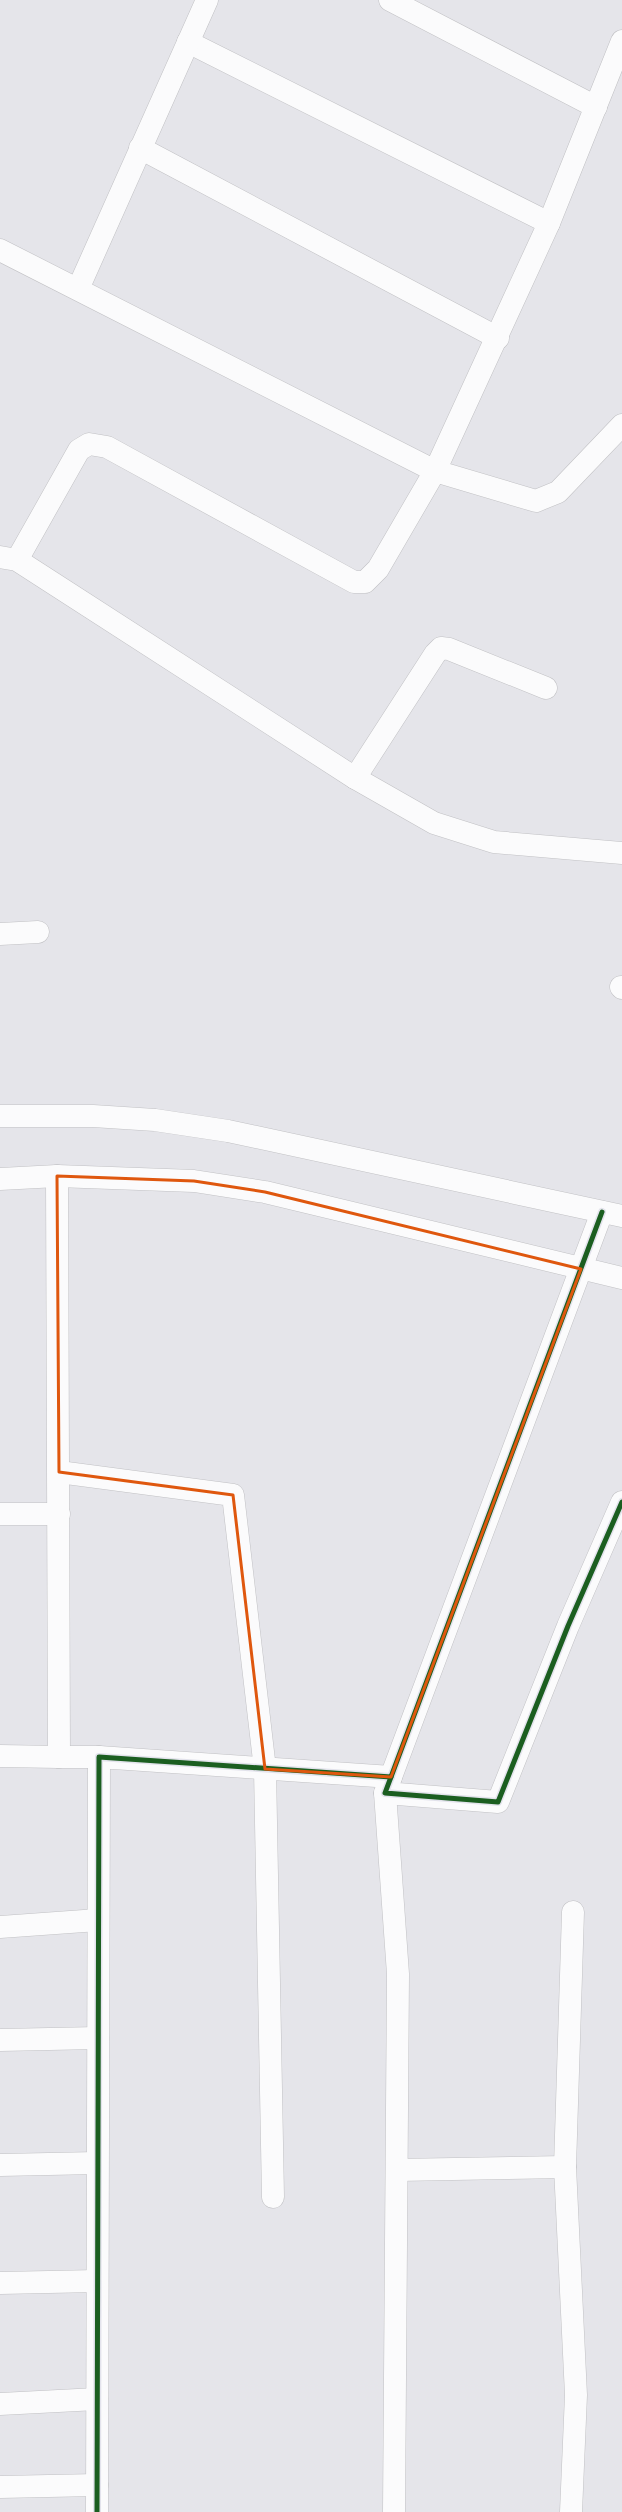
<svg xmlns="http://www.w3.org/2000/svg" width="622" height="2512" font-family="'PT Sans',sans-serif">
	<rect width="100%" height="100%" fill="#e5e5ea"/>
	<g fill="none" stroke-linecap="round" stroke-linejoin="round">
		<g stroke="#c1c1c4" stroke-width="23">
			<g id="minor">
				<polyline points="390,0 596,107"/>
				<polyline points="188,42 549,223"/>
				<polyline points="140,148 498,338"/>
				<polyline points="0,250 435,471 549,223 622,41"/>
				<polyline points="78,289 207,0"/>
				<polyline points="0,557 17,560 355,778 434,823 494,842 622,853"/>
				<polyline points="17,560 79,450 89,444 107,447 354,582 365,582 378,569 435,471 536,501 558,492 622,425"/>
				<polyline points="355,778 435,654 441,648 449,649 546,688"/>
				<polyline points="0,934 38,932"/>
				<polyline points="621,987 622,988"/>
				<polyline points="57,1176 59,1757 99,1757"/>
				<polyline points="602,1212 385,1793 498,1802 568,1626 622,1502"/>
				<polyline points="59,1472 233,1495 265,1769 273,2197"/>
				<polyline points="0,1514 59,1514"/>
				<polyline points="0,1756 59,1757"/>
				<polyline points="385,1793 398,1974 394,2512"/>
				<polyline points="0,1927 98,1920"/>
				<polyline points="0,2040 98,2038"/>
				<polyline points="0,2165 97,2163"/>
				<polyline points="397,2170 565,2167"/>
				<polyline points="0,2283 97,2281"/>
				<polyline points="0,2404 97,2399"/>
				<polyline points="0,2487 97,2485"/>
				<polyline points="97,2512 99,1757 391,1777"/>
				<polyline points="571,2512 576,2395 565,2167 573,1912"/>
			</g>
		</g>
		<g stroke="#c1c1c4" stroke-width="23">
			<g id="tertiary">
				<polyline points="0,1116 93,1116 155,1120 228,1131 622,1216"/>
				<polyline points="0,1179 57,1176 194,1181 265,1192 622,1278"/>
			</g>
		</g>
		<use href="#minor" stroke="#fbfbfc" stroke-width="22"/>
		<use href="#tertiary" stroke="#fbfbfc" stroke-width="22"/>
		<g stroke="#e3e3ec" stroke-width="8">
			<g id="cycleway">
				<polyline points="602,1212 385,1793 498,1802 568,1626 622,1502"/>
				<polyline points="97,2512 99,1757 391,1777"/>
			</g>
		</g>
		<use href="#cycleway" stroke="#1b5e20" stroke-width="5"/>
	</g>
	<path fill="none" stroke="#df570e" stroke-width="3" stroke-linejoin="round" d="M57,1176L194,1181L265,1192L581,1269L391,1777L265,1769L233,1495L59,1472Z"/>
</svg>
